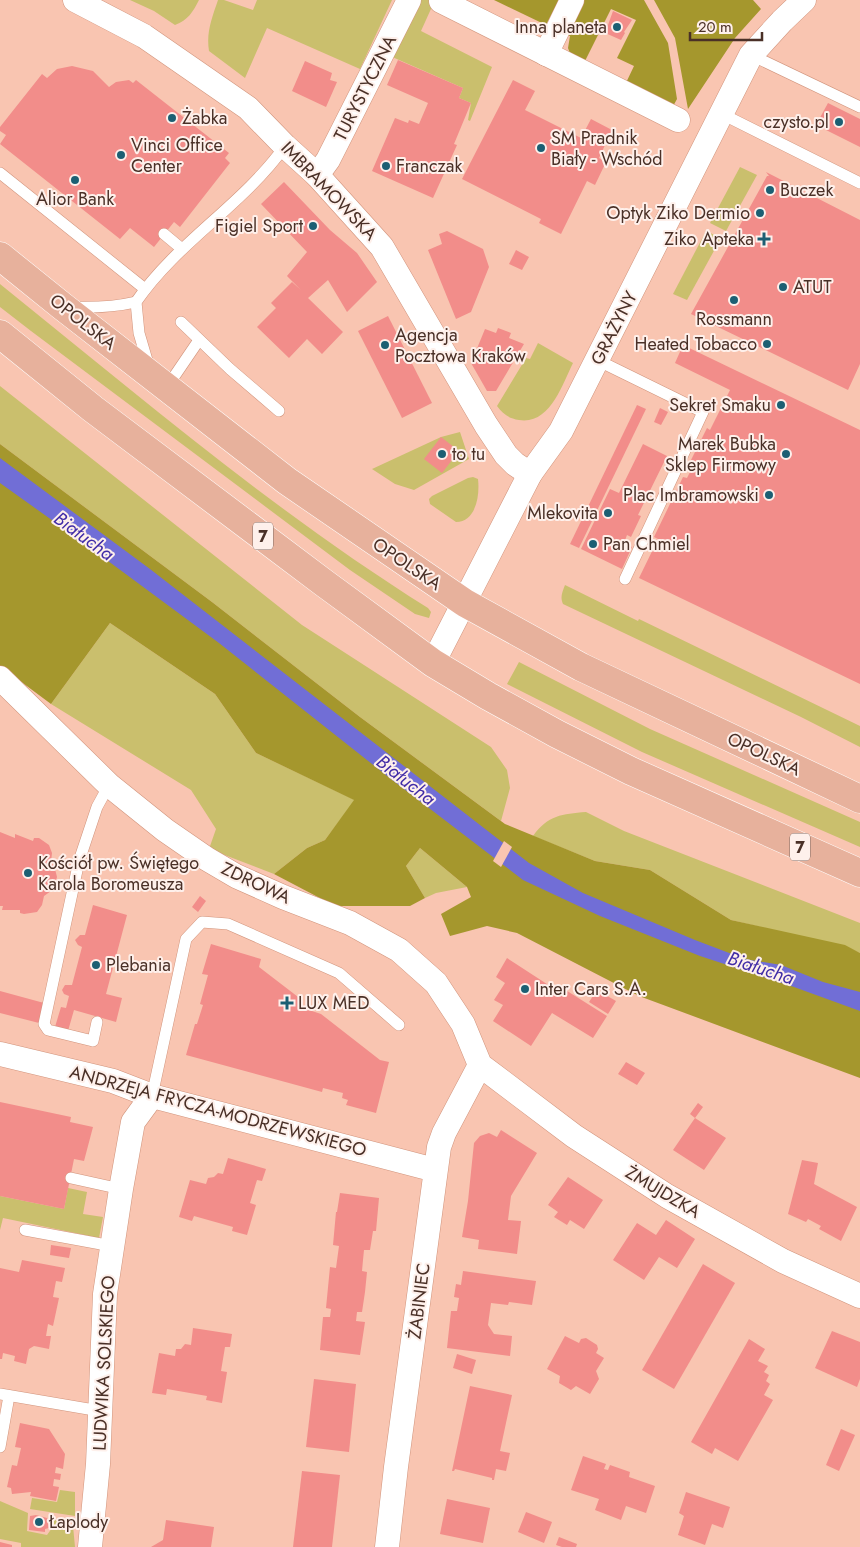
<svg xmlns="http://www.w3.org/2000/svg" width="860" height="1547" font-family="Jost,sans-serif">
	<rect width="100%" height="100%" fill="#f9c5b1"/>
	<g fill="#cabf6d">
		<path d="M130,0H199C193,12 188,20 175,25L154,11Z"/>
		<path d="M218,0H224L253,10L257,0H392L360,69L267,28L245,78L209,51C206,32 212,18 218,0Z"/>
		<polygon points="416,0 435,0 421,31 492,67 470,121 468,120 471,103 459,98 463,88 390,56"/>
		<polygon points="740,167 757,175 726,231 710,223"/>
		<polygon points="706,231 721,238 687,300 673,294"/>
		<path d="M0,284C139,396 276,513 428,608L431,612L429,618L415,614L350,570L31,331L0,307Z"/>
		<path d="M538,343L573,363C562,385 550,425 519,420C508,418 503,414 497,406L526,358L530,359Z"/>
		<polygon points="0,386 302,625 491,747 507,770 510,788 501,821 360,717 212,602 0,444"/>
		<polygon points="460,432 469,459 414,490 395,484 372,469 441,437"/>
		<path d="M473,477L478,479C480,495 476,522 456,522L430,504L429,499L432,496L468,478Z"/>
		<path d="M565,585L638,621L639,619L860,726V747L801,717L563,604C560,597 562,593 565,585Z"/>
		<polygon points="110,623 215,694 256,753 355,800 325,840 307,848 274,874 209,849 216,829 191,790 51,704"/>
		<polygon points="519,662 650,729 860,822 860,847 642,752 507,684"/>
		<path d="M586,812L624,831L860,923V953L849,948L731,920L650,870L595,861L533,836C548,815 562,814 586,812Z"/>
		<polygon points="420,848 467,887 436,893 425,898 406,866"/>
		<polygon points="68,1188 87,1192 83,1214 103,1217 99,1238 3,1218 0,1230 0,1196 64,1209"/>
		<polygon points="60,1490 75,1492 75,1516 30,1509 32,1498 57,1502"/>
		<polygon points="0,1501 28,1513 27,1531 47,1535 52,1528 49,1518 73,1526 75,1547 21,1547 21,1543 0,1539"/>
	</g>
	<g fill="#a5972d">
		<polygon points="494,0 559,0 546,25"/>
		<polygon points="577,0 644,0 668,43 677,99 671,110 624,87 634,66 617,58 636,20 611,9 583,65 572,59 568,48 570,36 561,33"/>
		<polygon points="654,0 753,0 761,9 735,38 688,109 675,38"/>
		<polygon points="0,444 212,602 360,717 505,824 595,861 650,870 731,920 845,945 860,953 860,1078 639,996 517,933 487,926 450,936 441,914 471,897 467,887 420,848 406,866 425,898 410,906 335,906 274,874 307,848 325,840 354,800 256,753 215,694 110,623 51,704 0,666"/>
	</g>
	<polygon fill="#716ed6" points="0,458 150,569 529,863 583,893 695,940 745,959 781,965 823,982 860,992 860,1011 794,987 700,956 600,916 523,880 391,779 219,643 77,538 0,483"/>
	<polygon fill="#f9c5b1" points="504,841 512,847 501,867 493,861"/>
	<g fill="#f28d8a">
		<polygon points="613,11 632,20 624,32 625,33 621,40 603,32 607,24 608,25"/>
		<polygon points="398,60 463,88 459,98 471,103 454,144 457,145 433,198 372,171 395,118 408,123 409,120 419,124 428,103 387,85"/>
		<polygon points="305,61 332,73 330,80 337,82 326,107 292,91"/>
		<polygon points="72,66 93,71 109,87 116,82 129,80 133,83 136,80 229,153 225,158 230,163 180,227 174,222 154,247 130,228 120,239 0,144 6,135 0,131 0,127 42,74 47,78 57,69"/>
		<polygon points="513,80 535,91 525,110 581,138 591,119 612,130 599,158 606,162 595,185 587,181 561,234 539,223 541,219 462,179"/>
		<polygon points="828,103 860,119 860,147 816,125"/>
		<polygon points="766,172 860,220 860,364 848,390 691,314 767,176 769,176"/>
		<polygon points="284,182 330,230 357,253 377,282 347,312 328,280 308,298 343,332 322,354 307,339 289,358 257,327 276,308 271,303 292,282 301,290 287,276 307,252 261,204"/>
		<polygon points="447,231 483,249 489,267 471,312 456,319 428,250 442,244 439,234"/>
		<polygon points="516,250 529,257 522,270 509,264"/>
		<polygon points="388,316 432,403 402,418 358,331"/>
		<polygon points="498,328 511,333 509,338 524,344 496,391 487,391 471,363 485,329 496,333"/>
		<polygon points="683,345 860,430 860,684 639,578 658,539 654,537 683,477 687,478 691,470 687,468 707,428 710,430 730,390 675,363"/>
		<polygon points="637,405 646,409 579,548 570,544"/>
		<polygon points="660,408 668,412 661,425 654,422"/>
		<polygon points="441,437 459,451 442,473 424,459"/>
		<polygon points="643,444 667,456 638,515 641,516 631,537 627,535 624,543 632,547 622,569 581,549 610,489 619,493"/>
		<polygon points="0,832 15,838 15,834 33,841 34,838 39,838 49,845 52,853 51,862 55,869 57,877 55,884 51,891 44,896 42,905 37,912 24,914 20,913 20,910 2,910 3,906 0,906"/>
		<polygon points="200,896 206,901 198,912 192,907"/>
		<polygon points="93,905 127,915 106,994 122,998 116,1022 74,1010 68,1031 55,1027 61,1007 66,1008 69,996 64,994 62,990 65,985 72,985 82,947 78,945 75,940 80,935 85,935"/>
		<polygon points="211,944 261,959 259,967 302,1000 300,1007 321,1014 380,1060 389,1062 376,1113 346,1105 348,1100 342,1098 343,1093 323,1088 322,1092 186,1055 195,1024 197,1024 203,1005 200,1004 208,975 202,974"/>
		<polygon points="507,958 553,988 556,984 607,1016 593,1038 552,1013 531,1046 493,1021 503,1005 494,1000 505,983 496,977"/>
		<polygon points="597,990 616,1001 608,1014 589,1002"/>
		<polygon points="0,991 44,1003 39,1023 0,1013"/>
		<polygon points="626,1062 645,1073 637,1085 618,1074"/>
		<polygon points="0,1102 71,1117 70,1122 93,1127 84,1161 74,1159 64,1209 0,1196"/>
		<polygon points="698,1103 703,1107 695,1118 726,1138 704,1170 673,1150 695,1118 690,1114"/>
		<polygon points="501,1130 537,1153 511,1196 508,1220 521,1221 517,1254 478,1249 479,1240 462,1237 468,1201 474,1143 480,1136 489,1133 497,1137"/>
		<polygon points="228,1158 266,1169 262,1181 257,1180 250,1203 256,1205 247,1235 232,1231 233,1227 194,1216 192,1221 179,1217 190,1180 206,1184 208,1178 214,1177 218,1173 223,1174"/>
		<polygon points="802,1160 818,1163 814,1184 857,1207 841,1241 819,1229 821,1226 808,1219 806,1222 788,1214"/>
		<polygon points="568,1177 603,1200 584,1229 570,1220 567,1225 554,1217 558,1212 548,1205"/>
		<polygon points="340,1193 379,1198 376,1231 373,1231 370,1250 364,1250 363,1260 362,1271 367,1272 365,1292 362,1312 357,1312 356,1321 365,1322 360,1355 320,1350 323,1317 330,1317 331,1309 326,1308 330,1267 336,1268 339,1246 333,1245 336,1212 337,1212"/>
		<polygon points="666,1220 695,1239 677,1268 659,1257 644,1280 613,1260 637,1223 656,1235"/>
		<polygon points="51,1245 71,1248 69,1258 50,1255"/>
		<polygon points="22,1260 65,1268 62,1282 56,1281 53,1297 59,1298 53,1326 48,1324 46,1336 51,1336 49,1349 34,1346 29,1349 26,1364 14,1361 15,1356 3,1353 2,1359 0,1359 0,1268 19,1272"/>
		<polygon points="703,1264 735,1283 674,1389 642,1370"/>
		<polygon points="463,1271 536,1281 532,1305 509,1302 508,1305 491,1303 488,1325 494,1334 512,1336 510,1356 447,1348 451,1311 457,1311 459,1298 454,1297 456,1284 461,1285"/>
		<polygon points="193,1328 232,1334 230,1347 225,1347 221,1371 227,1372 222,1403 206,1400 207,1396 167,1389 166,1395 152,1393 159,1353 175,1356 176,1349 181,1349 185,1344 191,1345"/>
		<polygon points="832,1331 860,1342 860,1379 857,1387 815,1368"/>
		<polygon points="565,1336 579,1343 581,1339 586,1338 597,1345 598,1349 596,1353 604,1358 596,1371 599,1379 590,1394 576,1386 571,1390 559,1383 560,1376 547,1369"/>
		<polygon points="749,1339 765,1349 758,1361 768,1366 764,1372 769,1375 766,1381 770,1384 764,1395 773,1400 738,1461 715,1448 712,1454 691,1442"/>
		<polygon points="457,1354 476,1360 472,1374 453,1368"/>
		<polygon points="314,1379 356,1384 349,1452 306,1447"/>
		<polygon points="470,1386 512,1395 500,1451 510,1453 506,1471 496,1469 494,1480 492,1480 492,1478 455,1469 454,1471 452,1471"/>
		<polygon points="20,1423 49,1429 65,1454 63,1469 56,1467 55,1473 61,1474 60,1480 54,1479 53,1486 59,1487 56,1501 30,1496 31,1492 12,1494 11,1488 7,1487 12,1465 17,1466 21,1448 15,1447"/>
		<polygon points="841,1429 855,1435 839,1471 826,1465"/>
		<polygon points="583,1456 606,1464 604,1469 608,1470 610,1465 630,1472 629,1477 655,1486 646,1513 626,1506 621,1520 595,1510 599,1499 571,1490"/>
		<polygon points="302,1471 340,1475 332,1547 293,1547"/>
		<polygon points="686,1492 730,1507 723,1528 712,1524 705,1545 678,1535 684,1516 679,1513"/>
		<polygon points="447,1499 490,1508 483,1543 440,1534"/>
		<polygon points="526,1512 552,1522 544,1543 518,1532"/>
		<polygon points="36,1515 47,1518 49,1528 45,1529 45,1532 29,1530 30,1516"/>
		<polygon points="166,1520 214,1527 211,1547 151,1547 163,1540"/>
		<polygon points="559,1537 577,1544 576,1547 562,1547 556,1545"/>
		<polygon points="0,1542 12,1545 12,1547 0,1547"/>
	</g>
	<g fill="none" stroke-linecap="round" stroke-linejoin="round">
		<g stroke="#d1947c" stroke-width="12">
			<g id="lane">
				<polyline points="751,55 860,107"/>
				<polyline points="722,114 860,183"/>
				<polyline points="0,173 145,289"/>
				<polyline points="164,234 182,249"/>
				<path d="M71,307C93,308 114,307 136,302"/>
				<polyline points="181,322 230,369 279,411"/>
				<polyline points="597,360 703,412 625,579"/>
				<path d="M149,367L139,333L136,302C177,242 243,205 285,146"/>
				<polyline points="167,387 199,340"/>
				<polyline points="97,1022 93,1041 48,1030 44,1024 79,861 97,807 109,785"/>
				<polyline points="152,1096 186,939 202,922 228,924 339,973 399,1025"/>
				<polyline points="71,1178 121,1189"/>
				<polyline points="25,1230 112,1246"/>
				<polyline points="0,1394 100,1411"/>
				<polyline points="0,1447 9,1396"/>
			</g>
		</g>
		<g stroke="#d1947c" stroke-width="25">
			<g id="street">
				<polyline points="75,0 144,36 248,108 285,146 317,175 382,247 486,425 506,455 515,464 530,474"/>
				<polyline points="441,1 678,120"/>
				<polyline points="546,54 572,0"/>
				<polyline points="317,175 328,160 409,0"/>
				<polyline points="433,663 530,474 561,431 751,55 782,21 804,0"/>
				<polyline points="0,678 109,785 165,830 207,859 236,876 283,897 350,923 399,950 436,983 463,1024 480,1065 574,1136 667,1196 783,1261 860,1296"/>
				<polyline points="0,1054 113,1081 152,1096 435,1170"/>
				<polyline points="90,1547 98,1464 105,1294 121,1189 133,1122 152,1096"/>
				<polyline points="387,1547 396,1467 439,1147 444,1133 480,1065"/>
			</g>
		</g>
		<g stroke="#fff" stroke-width="29">
			<g id="primary">
				<polyline points="0,256 62,306 287,481 465,603 581,667 860,799"/>
				<polyline points="0,334 93,409 324,583 433,663 488,696 557,734 631,771 860,873"/>
			</g>
		</g>
		<use href="#lane" stroke="#fff" stroke-width="11"/>
		<use href="#street" stroke="#fff" stroke-width="24"/>
		<use href="#primary" stroke="#e7b19c" stroke-width="28"/>
	</g>
	<g fill="#1c5f73" stroke="#fef0eb" stroke-width="2">
		<circle cx="617" cy="27" r="5"/>
		<circle cx="172" cy="118" r="5"/>
		<circle cx="839" cy="122" r="5"/>
		<circle cx="541" cy="148" r="5"/>
		<circle cx="121" cy="155" r="5"/>
		<circle cx="386" cy="166" r="5"/>
		<circle cx="75" cy="180" r="5"/>
		<circle cx="770" cy="190" r="5"/>
		<circle cx="760" cy="213" r="5"/>
		<circle cx="313" cy="226" r="5"/>
		<path d="M761.5 231.5h5v5h5v5h-5v5h-5v-5h-5v-5h5z"/>
		<circle cx="783" cy="287" r="5"/>
		<circle cx="734" cy="300" r="5"/>
		<circle cx="767" cy="344" r="5"/>
		<circle cx="385" cy="345" r="5"/>
		<circle cx="781" cy="405" r="5"/>
		<circle cx="442" cy="454" r="5"/>
		<circle cx="786" cy="454" r="5"/>
		<circle cx="769" cy="495" r="5"/>
		<circle cx="608" cy="513" r="5"/>
		<circle cx="593" cy="544" r="5"/>
		<circle cx="28" cy="873" r="5"/>
		<circle cx="96" cy="965" r="5"/>
		<circle cx="525" cy="989" r="5"/>
		<path d="M284.5 995.5h5v5h5v5h-5v5h-5v-5h-5v-5h5z"/>
		<circle cx="39" cy="1522" r="5"/>
	</g>
	<g text-anchor="middle" dominant-baseline="central" stroke-width="4" stroke-linejoin="round" paint-order="stroke">
		<g fill="#fef0eb" stroke="#806a62" stroke-width="1">
			<rect x="253" y="522.5" width="20" height="27" rx="4"/>
			<rect x="790" y="833.5" width="20" height="27" rx="4"/>
		</g>
		<g font-size="16" font-weight="bold" fill="#4a3027">
			<text x="263" y="536">7</text>
			<text x="800" y="847">7</text>
		</g>
		<g font-size="18" fill="#4a3027" stroke="#fef0eb" text-anchor="start">
			<text x="607" y="27" text-anchor="end">Inna planeta</text>
			<text x="182" y="118">Żabka</text>
			<text x="829" y="122" text-anchor="end">czysto.pl</text>
			<text x="551" y="138">SM Pradnik<tspan x="551" dy="21">Biały - Wschód</tspan></text>
			<text x="131" y="145">Vinci Office<tspan x="131" dy="21">Center</tspan></text>
			<text x="396" y="166">Franczak</text>
			<text x="780" y="190">Buczek</text>
			<text x="75" y="199" text-anchor="middle">Alior Bank</text>
			<text x="750" y="213" text-anchor="end">Optyk Ziko Dermio</text>
			<text x="303" y="226" text-anchor="end">Figiel Sport</text>
			<text x="754" y="239" text-anchor="end">Ziko Apteka</text>
			<text x="793" y="287">ATUT</text>
			<text x="734" y="319" text-anchor="middle">Rossmann</text>
			<text x="395" y="335">Agencja<tspan x="395" dy="21">Pocztowa Kraków</tspan></text>
			<text x="757" y="344" text-anchor="end">Heated Tobacco</text>
			<text x="771" y="405" text-anchor="end">Sekret Smaku</text>
			<text x="776" y="444" text-anchor="end">Marek Bubka<tspan x="776" dy="21">Sklep Firmowy</tspan></text>
			<text x="452" y="454">to tu</text>
			<text x="759" y="495" text-anchor="end">Plac Imbramowski</text>
			<text x="598" y="513" text-anchor="end">Mlekovita</text>
			<text x="603" y="544">Pan Chmiel</text>
			<text x="38" y="863">Kościół pw. Świętego<tspan x="38" dy="21">Karola Boromeusza</tspan></text>
			<text x="106" y="965">Plebania</text>
			<text x="535" y="989">Inter Cars S.A.</text>
			<text x="298" y="1003">LUX MED</text>
			<text x="49" y="1522">Łaplody</text>
		</g>
		<g font-size="18" fill="#4a3027" stroke="#fef0eb">
			<text transform="translate(365 88) rotate(-63)">TURYSTYCZNA</text>
			<text transform="translate(329 191) rotate(46)">IMBRAMOWSKA</text>
			<text transform="translate(83 322) rotate(38)">OPOLSKA</text>
			<text transform="translate(614 328) rotate(-63)">GRAŻYNY</text>
			<text transform="translate(407 564) rotate(34)">OPOLSKA</text>
			<text transform="translate(764 754) rotate(25)">OPOLSKA</text>
			<text transform="translate(256 883) rotate(25)">ZDROWA</text>
			<text transform="translate(218 1111) rotate(15)">ANDRZEJA FRYCZA-MODRZEWSKIEGO</text>
			<text transform="translate(663 1192) rotate(31)">ŻMUJDZKA</text>
			<text transform="translate(419 1301) rotate(-83)">ŻABINIEC</text>
			<text transform="translate(104 1363) rotate(-87)">LUDWIKA SOLSKIEGO</text>
		</g>
		<g font-size="19" font-style="italic" fill="#412ca7" stroke="#fef0eb">
			<text transform="translate(84 536) rotate(36)">Białucha</text>
			<text transform="translate(406 780) rotate(38)">Białucha</text>
			<text transform="translate(761 968) rotate(18)">Białucha</text>
		</g>
	</g>
	<path d="M690 32v8h72v-8" fill="none" stroke="#4a3027" stroke-width="2.5"/>
	<text x="698" y="32" font-size="15" fill="#4a3027" stroke="#fef0eb" stroke-width="4" paint-order="stroke">20 m</text>
</svg>
